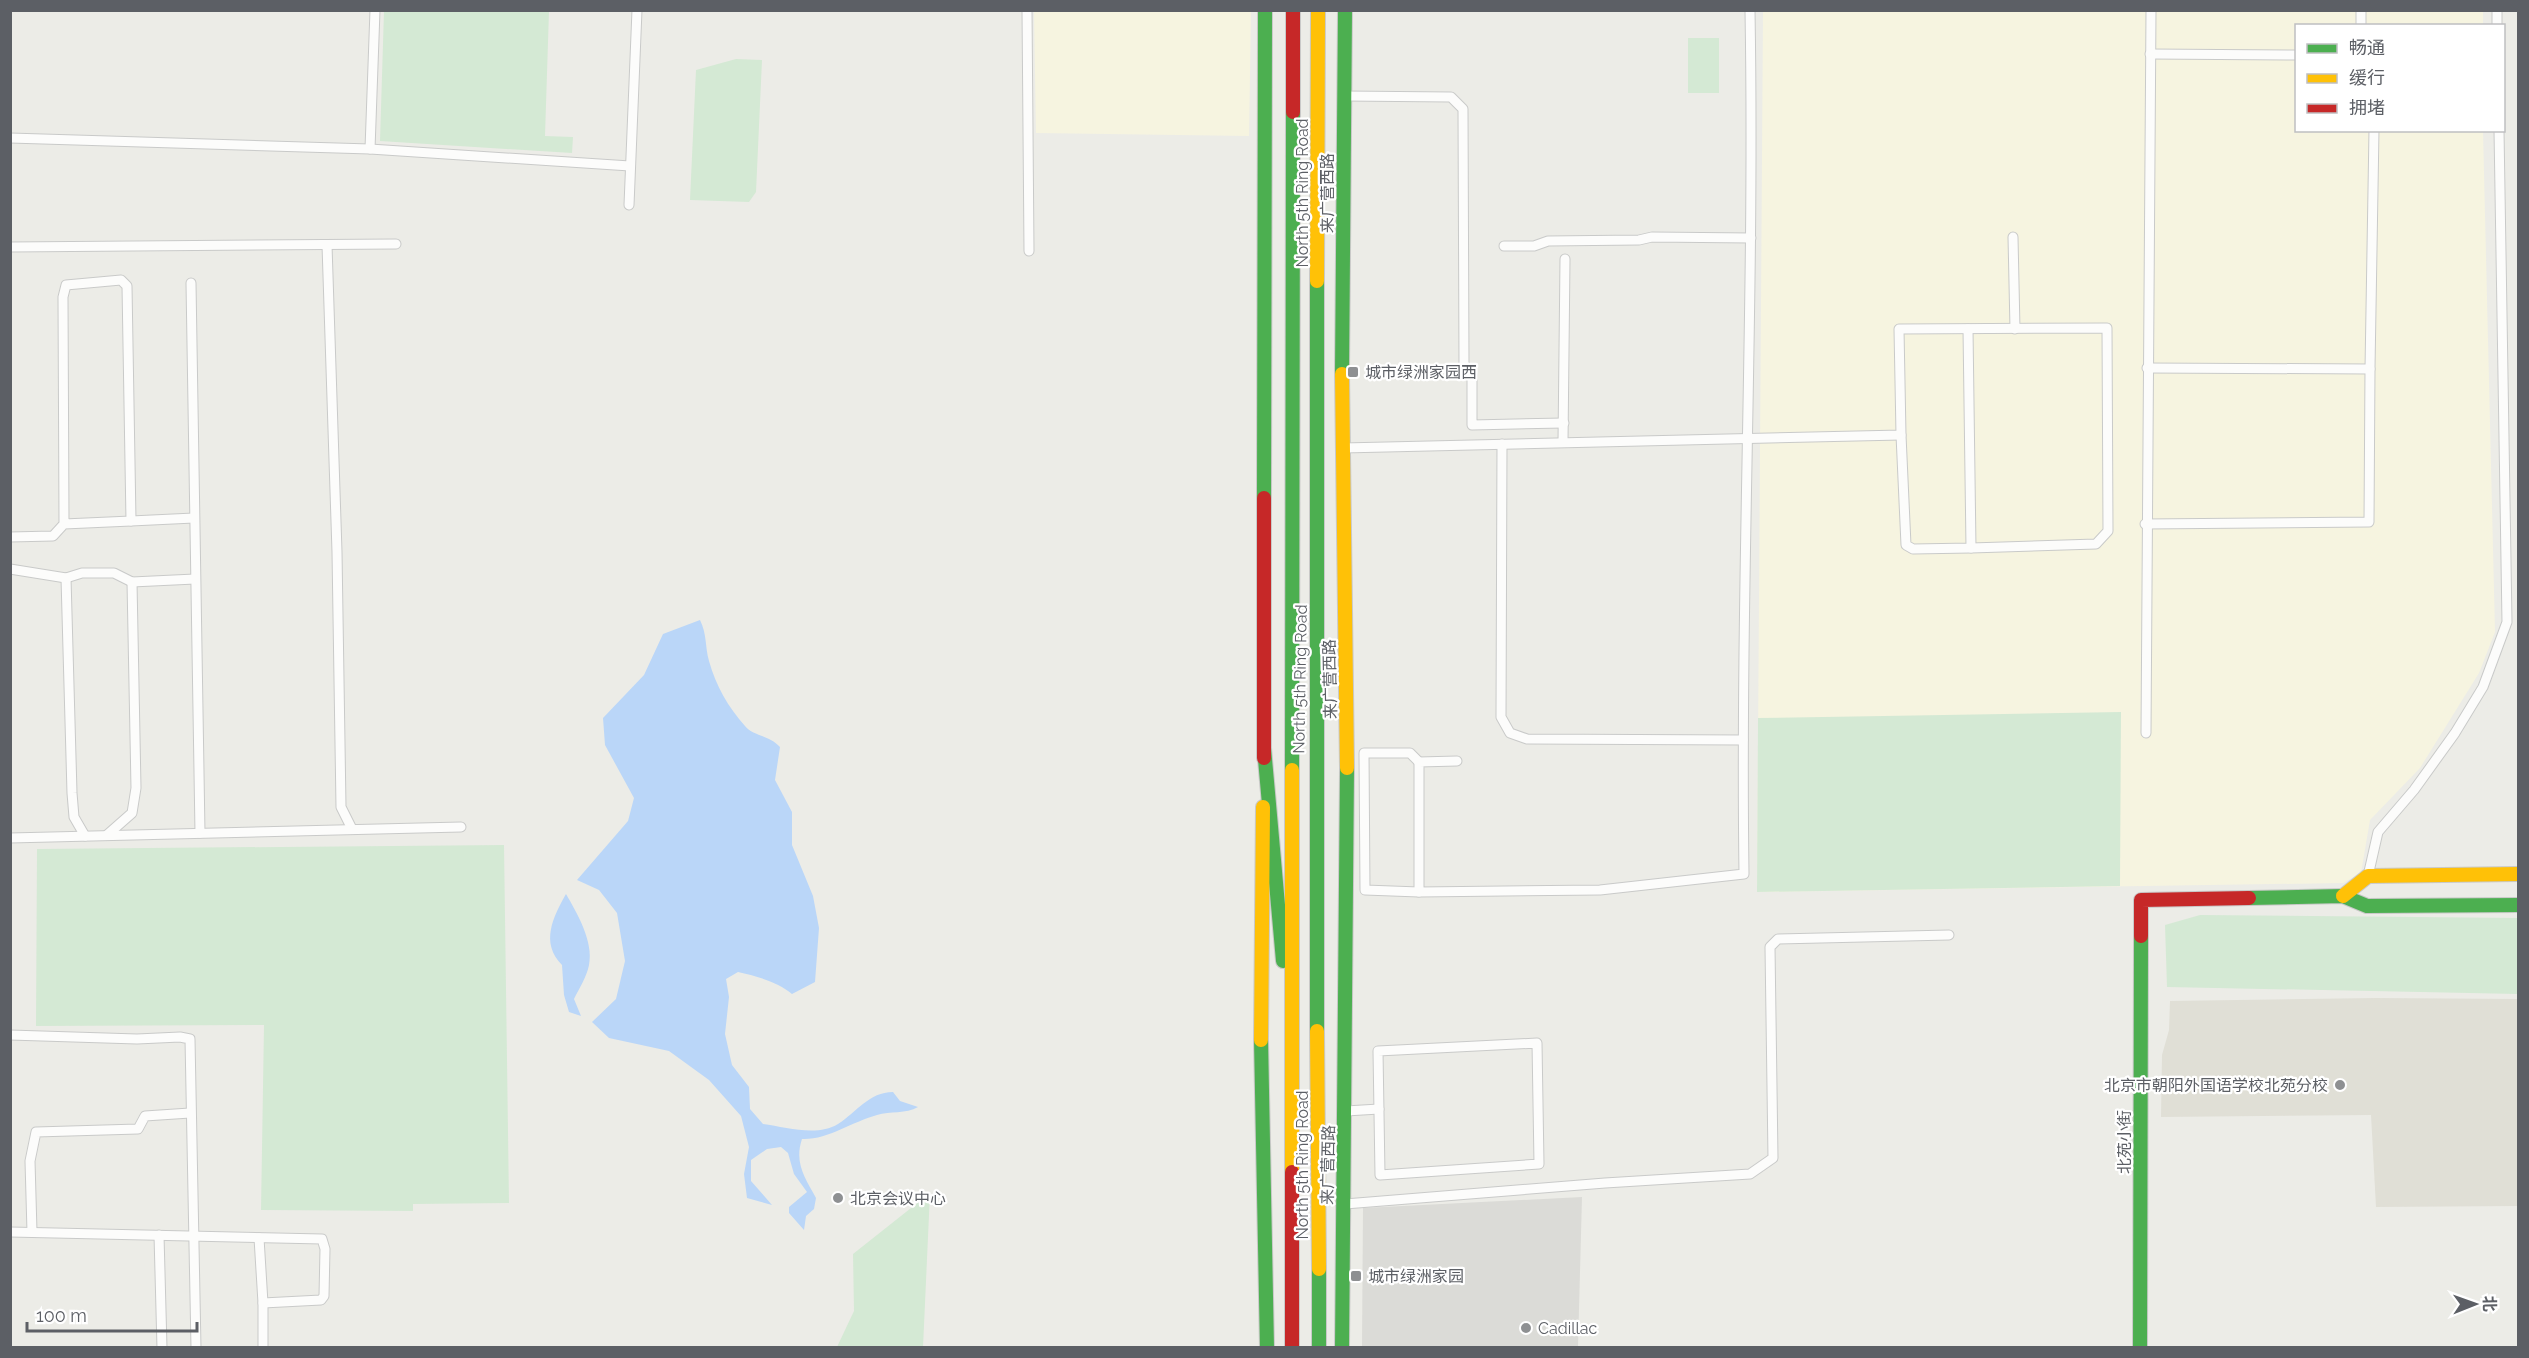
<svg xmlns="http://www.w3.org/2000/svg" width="2529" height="1358" font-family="Raleway,'Noto Sans SC',sans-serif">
	<rect width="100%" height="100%" fill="#ecece7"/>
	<g fill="#f6f4e0">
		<polygon points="1034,11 1251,11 1249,136 1036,133"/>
		<polygon points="1763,11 2483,11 2483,25 2296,26 2296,130 2483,131 2495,632 2479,673 2420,768 2370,820 2361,873 2343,883 1757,892"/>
	</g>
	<polygon fill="#dbdbd7" points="1582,1197 1578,1347 1362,1347 1363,1208"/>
	<polygon fill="#e0dfd6" points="2376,998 2518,999 2518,1206 2376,1207 2371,1115 2161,1117 2162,1055 2169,1030 2170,1001"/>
	<g fill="#d4e9d4">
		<polygon points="384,11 549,11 545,136 573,137 572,153 380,141"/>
		<rect x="1688" y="38" width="31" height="55"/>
		<polygon points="736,59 762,60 756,192 749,202 690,200 696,70"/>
		<polygon points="2121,712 2120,886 1757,892 1758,718"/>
		<polygon points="504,845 509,1203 413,1204 413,1211 261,1210 264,1025 36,1026 37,849"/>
		<polygon points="2200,915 2518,918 2518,994 2167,987 2165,925"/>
		<polygon points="930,1193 923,1347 837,1347 854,1311 853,1254"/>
	</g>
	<g fill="#bad6f8">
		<path d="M700,620C707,634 705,647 709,661C716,686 728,707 745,726C753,736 769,735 780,747L775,780L792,812V845L813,896L819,928L815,982L792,994C778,982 756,976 738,972L726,979L729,997L725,1034L732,1065L749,1087L750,1109L763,1124C786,1127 817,1137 838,1124C857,1112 869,1092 893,1092L900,1101L918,1107C906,1114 890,1111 877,1115C851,1122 828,1140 802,1139C794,1163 805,1178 816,1198L814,1209L806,1216L804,1230L789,1213V1207L807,1192L794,1174L788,1153L781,1147L767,1149L751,1160V1181L772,1205L747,1198L744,1174L749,1147L741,1116L709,1080L669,1051L609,1038L592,1022L616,999L625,961L617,913L599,890L577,880L628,821L634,798L605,745L603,718L644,675L663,634Z"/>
		<path d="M566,894C577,913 594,942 589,965C587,976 579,989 574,999L581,1016L569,1012L564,995L562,965C540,943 553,917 566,894Z"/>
	</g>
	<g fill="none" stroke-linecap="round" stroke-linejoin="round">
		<g stroke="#c9cac9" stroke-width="11">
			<g id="street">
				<polyline points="1027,10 1029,251"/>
				<polyline points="2361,10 2361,26"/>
				<polyline points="2497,10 2497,26"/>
				<polyline points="2150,54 2296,55"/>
				<polyline points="1344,96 1451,97 1463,109 1464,364 1472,375 1472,425 1564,423"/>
				<polyline points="10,138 370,149 630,166"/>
				<polyline points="370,149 375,10"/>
				<polyline points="629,205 637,10"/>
				<polyline points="2013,237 2015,329"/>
				<polyline points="327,245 337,552 341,807 352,829"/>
				<polyline points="1504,246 1534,246 1548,241 1639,240 1652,237 1751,238"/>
				<polyline points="10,247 396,244"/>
				<polyline points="191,283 200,833"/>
				<polyline points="2370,369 2374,130"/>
				<polyline points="1901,435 1906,545 1913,549 1971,548 1968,329"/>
				<polyline points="1563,442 1565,259"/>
				<polyline points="1502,444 1501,717 1510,733 1527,739 1743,740"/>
				<polyline points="1343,448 1901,435 1899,329 2107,328 2108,531 2096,544 1971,548"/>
				<polyline points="131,521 194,518"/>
				<polyline points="2145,524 2369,522 2370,369 2147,368"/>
				<polyline points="10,537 53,536 64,524 131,521 127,286 121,280 66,285 63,297 64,524"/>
				<polyline points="10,569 66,578 82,573 114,573 132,582 195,579"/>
				<polyline points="66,578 72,793 74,817 85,836"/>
				<polyline points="2146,733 2151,10"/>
				<path d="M1457,761L1419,762V892L1600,890L1744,874C1740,586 1755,298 1750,10"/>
				<polyline points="1419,762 1410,753 1364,753 1365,890 1419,892"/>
				<polyline points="107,835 132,813 136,788 132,582"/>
				<polyline points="10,838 461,827"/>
				<polyline points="2368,876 2378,832 2414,790 2455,733 2483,687 2507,622 2499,130"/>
				<polyline points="10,1035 137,1039 180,1037 190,1039 196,1348"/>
				<polygon points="1537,1043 1539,1164 1380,1175 1378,1051"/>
				<polyline points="1346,1111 1379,1109"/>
				<polyline points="1345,1204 1605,1183 1750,1174 1773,1158 1770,947 1778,939 1949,935"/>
				<polyline points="10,1232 322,1239 325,1249 324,1296 321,1300 263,1303"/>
				<polyline points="32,1232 30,1161 36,1132 138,1129 145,1116 190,1113"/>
				<polyline points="159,1235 162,1348"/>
				<polyline points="259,1238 263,1303 263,1348"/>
			</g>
		</g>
		<g stroke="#c9c9c8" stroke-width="16">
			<g id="fast">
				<polyline points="1317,281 1317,1031"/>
				<polyline points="1342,374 1345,10"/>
				<polyline points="1264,498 1265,10"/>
				<polyline points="1264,748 1283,961"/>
				<polyline points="1292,770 1293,112"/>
				<polyline points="2249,898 2343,896 2367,906 2518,905"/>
				<polyline points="1261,1040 1267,1348"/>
				<polyline points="1319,1269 1319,1348"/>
				<polyline points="1342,1348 1347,768"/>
				<polyline points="2140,1348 2141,936"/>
			</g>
		</g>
		<g stroke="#c9c9c8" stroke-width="16">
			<g id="slow">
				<polyline points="1317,281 1318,10"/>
				<polyline points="1342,374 1347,768"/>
				<polyline points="2343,896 2368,876 2518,874"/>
				<polyline points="1317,1031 1319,1269"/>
				<polyline points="1261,1040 1263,807"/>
				<polyline points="1292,1172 1292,770"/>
			</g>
		</g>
		<g stroke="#c9c9c8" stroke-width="16">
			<g id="jam">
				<polyline points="1293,112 1293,10"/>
				<polyline points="1264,758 1264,498"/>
				<polyline points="2141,936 2141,900 2249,898"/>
				<polyline points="1292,1348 1292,1172"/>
			</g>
		</g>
		<use href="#street" stroke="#fcfcfb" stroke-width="9"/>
		<use href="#fast" stroke="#4caf50" stroke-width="14"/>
		<use href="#slow" stroke="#ffc107" stroke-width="14"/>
		<use href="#jam" stroke="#c62828" stroke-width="14"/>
	</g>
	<g fill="#8e9092" stroke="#fff" stroke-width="2">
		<rect x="1347" y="366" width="12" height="12" rx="3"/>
		<circle cx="2340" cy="1085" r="6"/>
		<circle cx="838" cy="1198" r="6"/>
		<rect x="1350" y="1270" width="12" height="12" rx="3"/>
		<circle cx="1526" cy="1328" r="6"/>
	</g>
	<g text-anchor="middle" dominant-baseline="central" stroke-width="4.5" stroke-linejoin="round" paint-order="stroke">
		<g font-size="16" fill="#5c5f65" stroke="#fff">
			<text transform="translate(1302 193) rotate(-90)">North 5th Ring Road</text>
			<text transform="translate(1327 193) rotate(-90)">来广营西路</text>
			<text transform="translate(1300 679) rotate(-89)">North 5th Ring Road</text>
			<text transform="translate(1330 679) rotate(-91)">来广营西路</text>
			<text transform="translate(2124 1142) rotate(-90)">北苑小街</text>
			<text transform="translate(1302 1165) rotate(-90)">North 5th Ring Road</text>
			<text transform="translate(1328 1165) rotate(-89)">来广营西路</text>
		</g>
		<g font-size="16" fill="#5c5f65" stroke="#fff" text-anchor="start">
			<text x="1365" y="372">城市绿洲家园西</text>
			<text x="2328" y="1085" text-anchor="end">北京市朝阳外国语学校北苑分校</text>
			<text x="850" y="1198">北京会议中心</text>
			<text x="1368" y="1276">城市绿洲家园</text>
			<text x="1538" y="1328">Cadillac</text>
		</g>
	</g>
	<rect width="2529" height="1358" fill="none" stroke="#5c5f65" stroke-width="24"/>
	<rect x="2295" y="24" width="210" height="108" fill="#ffffff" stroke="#bebfc1" stroke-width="1.5"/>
	<rect x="2307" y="44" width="30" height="9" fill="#4caf50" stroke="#bebfc1" stroke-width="1.5"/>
	<text x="2349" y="54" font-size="18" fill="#5c5f65">畅通</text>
	<rect x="2307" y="74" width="30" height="9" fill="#ffc107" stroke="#bebfc1" stroke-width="1.5"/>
	<text x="2349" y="84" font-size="18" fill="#5c5f65">缓行</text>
	<rect x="2307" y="104" width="30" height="9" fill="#c62828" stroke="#bebfc1" stroke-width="1.5"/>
	<text x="2349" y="114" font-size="18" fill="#5c5f65">拥堵</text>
	<g transform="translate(2475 1304) rotate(89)" stroke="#ffffff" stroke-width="4.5" paint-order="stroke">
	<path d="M0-4.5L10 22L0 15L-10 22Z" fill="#5c5f65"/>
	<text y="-9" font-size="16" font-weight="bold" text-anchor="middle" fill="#5c5f65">北</text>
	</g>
	<path d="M27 1322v9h170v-9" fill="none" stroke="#5c5f65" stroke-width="3"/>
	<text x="36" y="1322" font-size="18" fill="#5c5f65" stroke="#ffffff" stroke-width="4.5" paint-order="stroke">100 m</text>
</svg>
